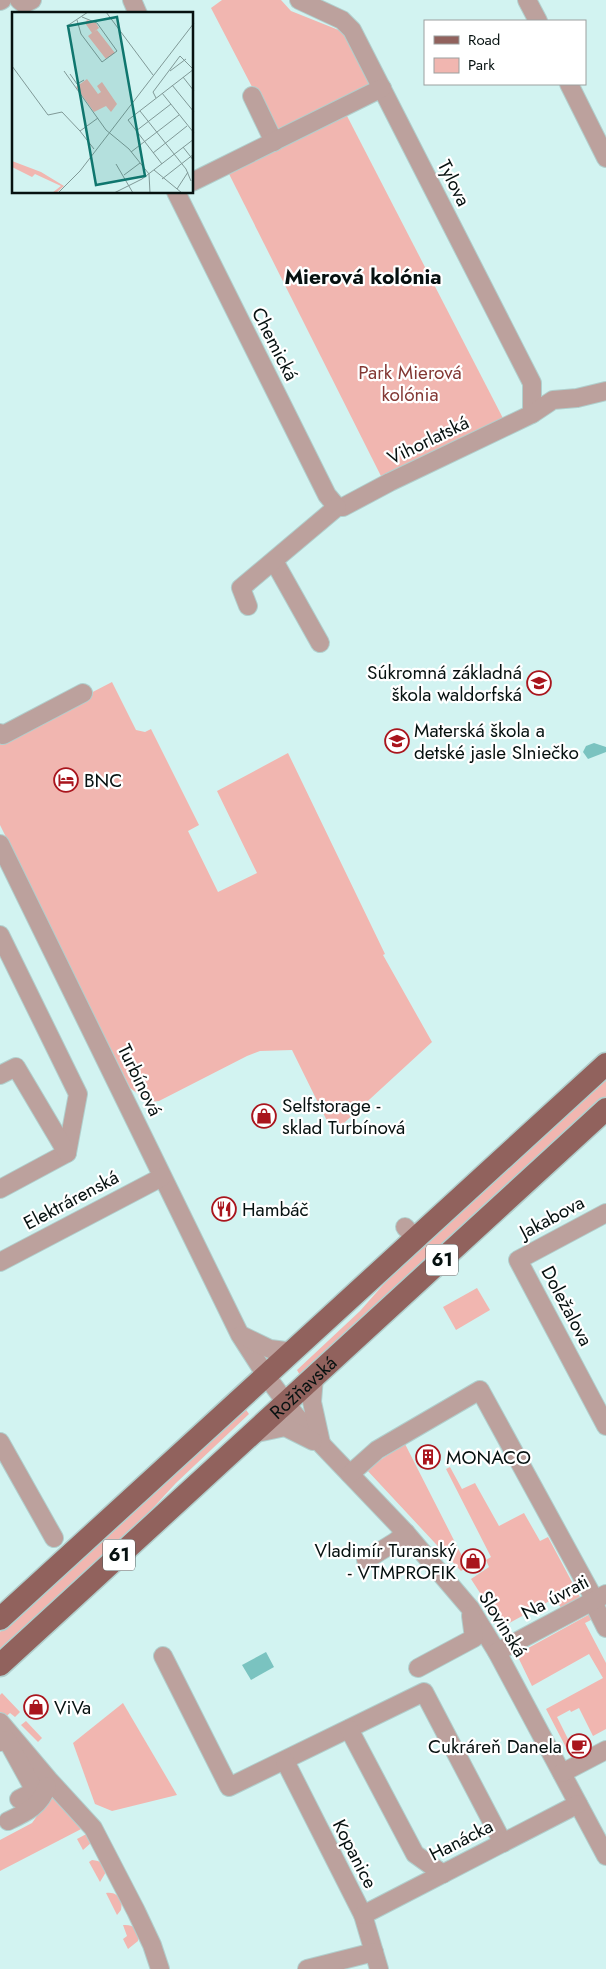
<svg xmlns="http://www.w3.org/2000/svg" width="606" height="1969" font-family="Jost,sans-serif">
	<rect width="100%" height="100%" fill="#d2f3f1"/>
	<g fill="#f1b6b0">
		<polygon points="222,0 281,0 291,11 346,33 373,83 277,135 211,8"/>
		<polygon points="346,114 507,426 385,484 225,166"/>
		<polygon points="112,682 136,730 145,732 151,729 199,825 188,831 218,892 257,873 217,791 288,753 385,954 383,955 432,1042 333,1133 292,1050 260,1051 247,1056 159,1101 149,1102 130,1088 0,825 0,740"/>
		<polygon points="606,1076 606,1098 505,1189 301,1377 297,1370 360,1311 406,1259"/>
		<polygon points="477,1288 490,1310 456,1330 443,1307"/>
		<polygon points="244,1407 249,1414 176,1483 128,1535 0,1653 0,1632"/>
		<polygon points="405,1444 464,1560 469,1565 461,1571 366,1469"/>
		<polygon points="450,1467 462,1489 475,1483 499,1526 524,1513 540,1541 548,1537 580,1597 561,1608 555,1598 502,1627 471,1579 489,1567 486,1560 491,1557 446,1469"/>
		<polygon points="590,1614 595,1618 585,1623 606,1663 606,1729 593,1736 579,1708 571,1712 570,1710 557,1717 578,1759 573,1761 546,1709 603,1678 589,1654 532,1686 518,1657 521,1652"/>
		<polygon points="2,1693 20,1712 15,1717 10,1713 3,1719 0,1715 0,1695"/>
		<polygon points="123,1703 177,1795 112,1811 95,1804 73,1743"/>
		<polygon points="26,1721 42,1738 38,1742 21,1725"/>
		<polygon points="53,1794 87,1826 0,1871 0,1840 32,1823"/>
		<polygon points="92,1831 92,1842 83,1850 77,1839"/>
		<path d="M92,1860C101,1861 104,1863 106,1872L100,1882L89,1862Z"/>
		<path d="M106,1893C114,1892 118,1895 122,1901L121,1910L117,1915Z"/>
		<path d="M123,1925C134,1924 140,1930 138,1941L128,1949L123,1939L127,1936Z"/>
	</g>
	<g fill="#7ac3c0">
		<polygon points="594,743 606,747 606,752 588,759 583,752 586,746"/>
		<polygon points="266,1652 274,1667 251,1680 242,1665"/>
	</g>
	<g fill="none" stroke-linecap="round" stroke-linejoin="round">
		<g stroke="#b1cfcd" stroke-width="20">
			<g id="minor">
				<polyline points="19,0 24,4 32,0"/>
				<polyline points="132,0 138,14"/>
				<polyline points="299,0 342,20 352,30 532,383 532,414"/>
				<polyline points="527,0 538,21"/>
				<polyline points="0,1 2,0"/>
				<polyline points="569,84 606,158"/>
				<polyline points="252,96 274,142"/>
				<polyline points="192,182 382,88"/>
				<polyline points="176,192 327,495 337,507 343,507 390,482 532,414 553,400 577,398 606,391"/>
				<polyline points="274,561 320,643"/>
				<polyline points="248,606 241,588 337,507"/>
				<polyline points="0,733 3,735 83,693"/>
				<polyline points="0,844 240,1335 267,1377 296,1416 322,1445 406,1533 470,1608 497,1652 606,1856"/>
				<polyline points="0,935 78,1094 67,1153 0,1189"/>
				<polyline points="0,1075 16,1067 67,1153"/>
				<polyline points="606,1213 518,1260 606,1426"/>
				<polyline points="405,1227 416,1239"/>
				<polyline points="0,1262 162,1177"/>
				<polyline points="241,1335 270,1349 294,1352"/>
				<polyline points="314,1377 312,1402 321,1443"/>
				<polyline points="252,1434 285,1427 313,1441"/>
				<polyline points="0,1442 54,1538"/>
				<polyline points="350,1474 377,1450 480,1390 591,1593 596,1608 606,1628"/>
				<polyline points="366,1560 395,1542 406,1533"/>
				<polyline points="497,1652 606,1594"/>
				<polyline points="163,1656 229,1787 424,1692 503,1843"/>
				<polyline points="418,1668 474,1638 471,1616"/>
				<polyline points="0,1722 49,1780 93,1828 136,1911 152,1945 160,1969"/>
				<polyline points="349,1729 415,1854 443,1874"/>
				<polyline points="0,1742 7,1740 35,1791 19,1799"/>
				<polyline points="285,1761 363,1915 379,1969"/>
				<polyline points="562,1773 606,1750"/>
				<path d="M8,1821C25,1813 41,1806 47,1786"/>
				<polyline points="363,1915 578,1804"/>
				<polyline points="307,1969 374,1952"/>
			</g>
		</g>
		<g stroke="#b1cfcd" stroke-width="25">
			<g id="major">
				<polyline points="0,1619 606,1064"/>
				<path id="s1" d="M0,1665L606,1109"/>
			</g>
		</g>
		<use href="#minor" stroke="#bca19d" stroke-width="18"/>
		<use href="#major" stroke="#91625d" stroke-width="22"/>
	</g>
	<defs>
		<g id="school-ring" transform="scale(1.25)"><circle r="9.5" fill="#fff" stroke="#a9151d" stroke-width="1.5"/><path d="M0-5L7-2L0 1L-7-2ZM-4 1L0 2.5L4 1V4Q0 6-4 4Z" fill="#a9151d"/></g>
		<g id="hotel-ring" transform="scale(1.25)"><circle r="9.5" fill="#fff" stroke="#a9151d" stroke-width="1.5"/><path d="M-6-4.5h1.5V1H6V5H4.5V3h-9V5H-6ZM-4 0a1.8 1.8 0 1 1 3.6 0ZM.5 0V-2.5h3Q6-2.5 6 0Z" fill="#a9151d"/></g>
		<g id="shop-ring" transform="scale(1.25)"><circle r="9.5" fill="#fff" stroke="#a9151d" stroke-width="1.5"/><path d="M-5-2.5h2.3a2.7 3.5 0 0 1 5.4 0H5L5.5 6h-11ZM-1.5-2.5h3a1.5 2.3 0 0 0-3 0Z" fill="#a9151d"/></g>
		<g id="restaurant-ring" transform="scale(1.25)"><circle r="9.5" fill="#fff" stroke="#a9151d" stroke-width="1.5"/><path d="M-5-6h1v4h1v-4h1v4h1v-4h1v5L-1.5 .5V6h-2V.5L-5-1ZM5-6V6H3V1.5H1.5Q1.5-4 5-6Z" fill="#a9151d"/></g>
		<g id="building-ring" transform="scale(1.25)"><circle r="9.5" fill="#fff" stroke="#a9151d" stroke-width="1.5"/><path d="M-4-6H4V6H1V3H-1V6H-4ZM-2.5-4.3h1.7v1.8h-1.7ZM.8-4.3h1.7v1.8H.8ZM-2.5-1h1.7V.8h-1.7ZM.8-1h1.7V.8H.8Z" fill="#a9151d"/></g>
		<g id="cafe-ring" transform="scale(1.25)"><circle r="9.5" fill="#fff" stroke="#a9151d" stroke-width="1.5"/><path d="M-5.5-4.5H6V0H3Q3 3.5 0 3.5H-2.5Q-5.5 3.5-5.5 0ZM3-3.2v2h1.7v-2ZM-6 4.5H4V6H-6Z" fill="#a9151d"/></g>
	</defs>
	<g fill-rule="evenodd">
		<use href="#school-ring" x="539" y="683"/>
		<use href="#school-ring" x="397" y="741"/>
		<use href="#hotel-ring" x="66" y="780"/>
		<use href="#shop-ring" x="264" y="1116"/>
		<use href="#restaurant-ring" x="224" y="1209"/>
		<use href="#building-ring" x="428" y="1457"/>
		<use href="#shop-ring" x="473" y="1561"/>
		<use href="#shop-ring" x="36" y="1707"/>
		<use href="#cafe-ring" x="579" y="1746"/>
	</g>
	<g text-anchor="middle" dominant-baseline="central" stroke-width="4.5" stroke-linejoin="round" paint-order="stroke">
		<g fill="#fff" stroke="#515858" stroke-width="1">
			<rect x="426" y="1244.5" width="32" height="31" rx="4"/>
			<rect x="103" y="1539.5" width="32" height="31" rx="4"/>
		</g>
		<g font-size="18" font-weight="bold" fill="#061110">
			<text x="442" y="1260">61</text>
			<text x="119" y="1555">61</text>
		</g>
		<g font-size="19" fill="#061110" stroke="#fff">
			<text transform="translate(454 183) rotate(63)">Tylova</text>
			<text transform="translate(275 344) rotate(63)">Chemická</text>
			<text transform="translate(428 440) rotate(-26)">Vihorlatská</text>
			<text transform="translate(140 1080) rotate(64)">Turbínová</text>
			<text transform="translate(71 1200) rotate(-28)">Elektrárenská</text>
			<text transform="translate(552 1217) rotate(-28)">Jakabova</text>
			<text transform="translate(567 1306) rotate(62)">Doležalova</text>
			<text stroke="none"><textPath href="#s1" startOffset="411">Rožňavská</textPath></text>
			<text transform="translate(555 1597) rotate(-28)">Na úvrati</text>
			<text transform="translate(503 1624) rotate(58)">Slovinská</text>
			<text transform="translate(461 1840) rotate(-27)">Hanácka</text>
			<text transform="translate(355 1854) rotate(63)">Kopanice</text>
		</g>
		<g font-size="19" fill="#833834" stroke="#fff">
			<text x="410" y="372">Park Mierová<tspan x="410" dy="22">kolónia</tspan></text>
		</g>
		<g font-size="19" fill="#061110" stroke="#fff" text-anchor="start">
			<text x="522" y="672" text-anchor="end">Súkromná základná<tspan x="522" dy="22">škola waldorfská</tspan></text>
			<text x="414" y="730">Materská škola a<tspan x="414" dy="22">detské jasle Slniečko</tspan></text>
			<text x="84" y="780">BNC</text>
			<text x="282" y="1105">Selfstorage -<tspan x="282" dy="22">sklad Turbínová</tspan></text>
			<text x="242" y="1209">Hambáč</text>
			<text x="446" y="1457">MONACO</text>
			<text x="456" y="1550" text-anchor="end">Vladimír Turanský<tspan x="456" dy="22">- VTMPROFIK</tspan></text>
			<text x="54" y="1707">ViVa</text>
			<text x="562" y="1746" text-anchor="end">Cukráreň Danela</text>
		</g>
		<g font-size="21" font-weight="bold" fill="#061110" stroke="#fff">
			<text x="363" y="277">Mierová kolónia</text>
		</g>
	</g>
	<g transform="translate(12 12)">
		<rect width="181" height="181" fill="#d2f3f1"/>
		<path d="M75,8L84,11L87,16L82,20L85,18L103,41L94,47L76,24L80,21L73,11ZM75,67L86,82L89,80L85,74L90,70L105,92L99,100L94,94L82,100L64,75ZM0,149L29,160L52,174L44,181H40L49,174L23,162L20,165L0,155Z" fill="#f1b6b0"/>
		<path fill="none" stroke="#809997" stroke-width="1" d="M94,0L141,63M65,8L69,22L90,50L105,39L85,11L70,5M55,14L76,0M0,54L36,103L50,100L68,119L86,106M52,59L94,118L117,137L137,162L138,181M158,59L174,47M58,62L65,72L72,68M171,65L182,79M160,73L182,100M150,81L182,121M144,86L141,80L168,44L181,57M128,99L174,157L179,169M68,119L82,137M124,119L159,92M171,135L182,149M119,140L167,103M141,141L175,114M104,152L121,181M150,152L116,108L182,57M142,158L170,181M112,163L128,151M150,167L182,142M165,177L176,160M46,181L68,159L182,11M102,181L130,167L182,127"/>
		<path fill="#0f766e" fill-opacity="0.15" stroke="#0f766e" stroke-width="2.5" d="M105,5L133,164L84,173L56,14Z"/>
		<rect width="181" height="181" fill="none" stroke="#061110" stroke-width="2.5"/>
	</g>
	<rect x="424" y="20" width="162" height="65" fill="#ffffff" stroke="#9ba09f"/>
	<rect x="434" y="36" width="25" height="8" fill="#91625d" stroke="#9ba09f"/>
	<text x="468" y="45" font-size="15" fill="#061110">Road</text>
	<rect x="434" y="58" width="25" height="15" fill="#f1b6b0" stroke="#9ba09f"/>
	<text x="468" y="70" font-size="15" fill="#061110">Park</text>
</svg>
